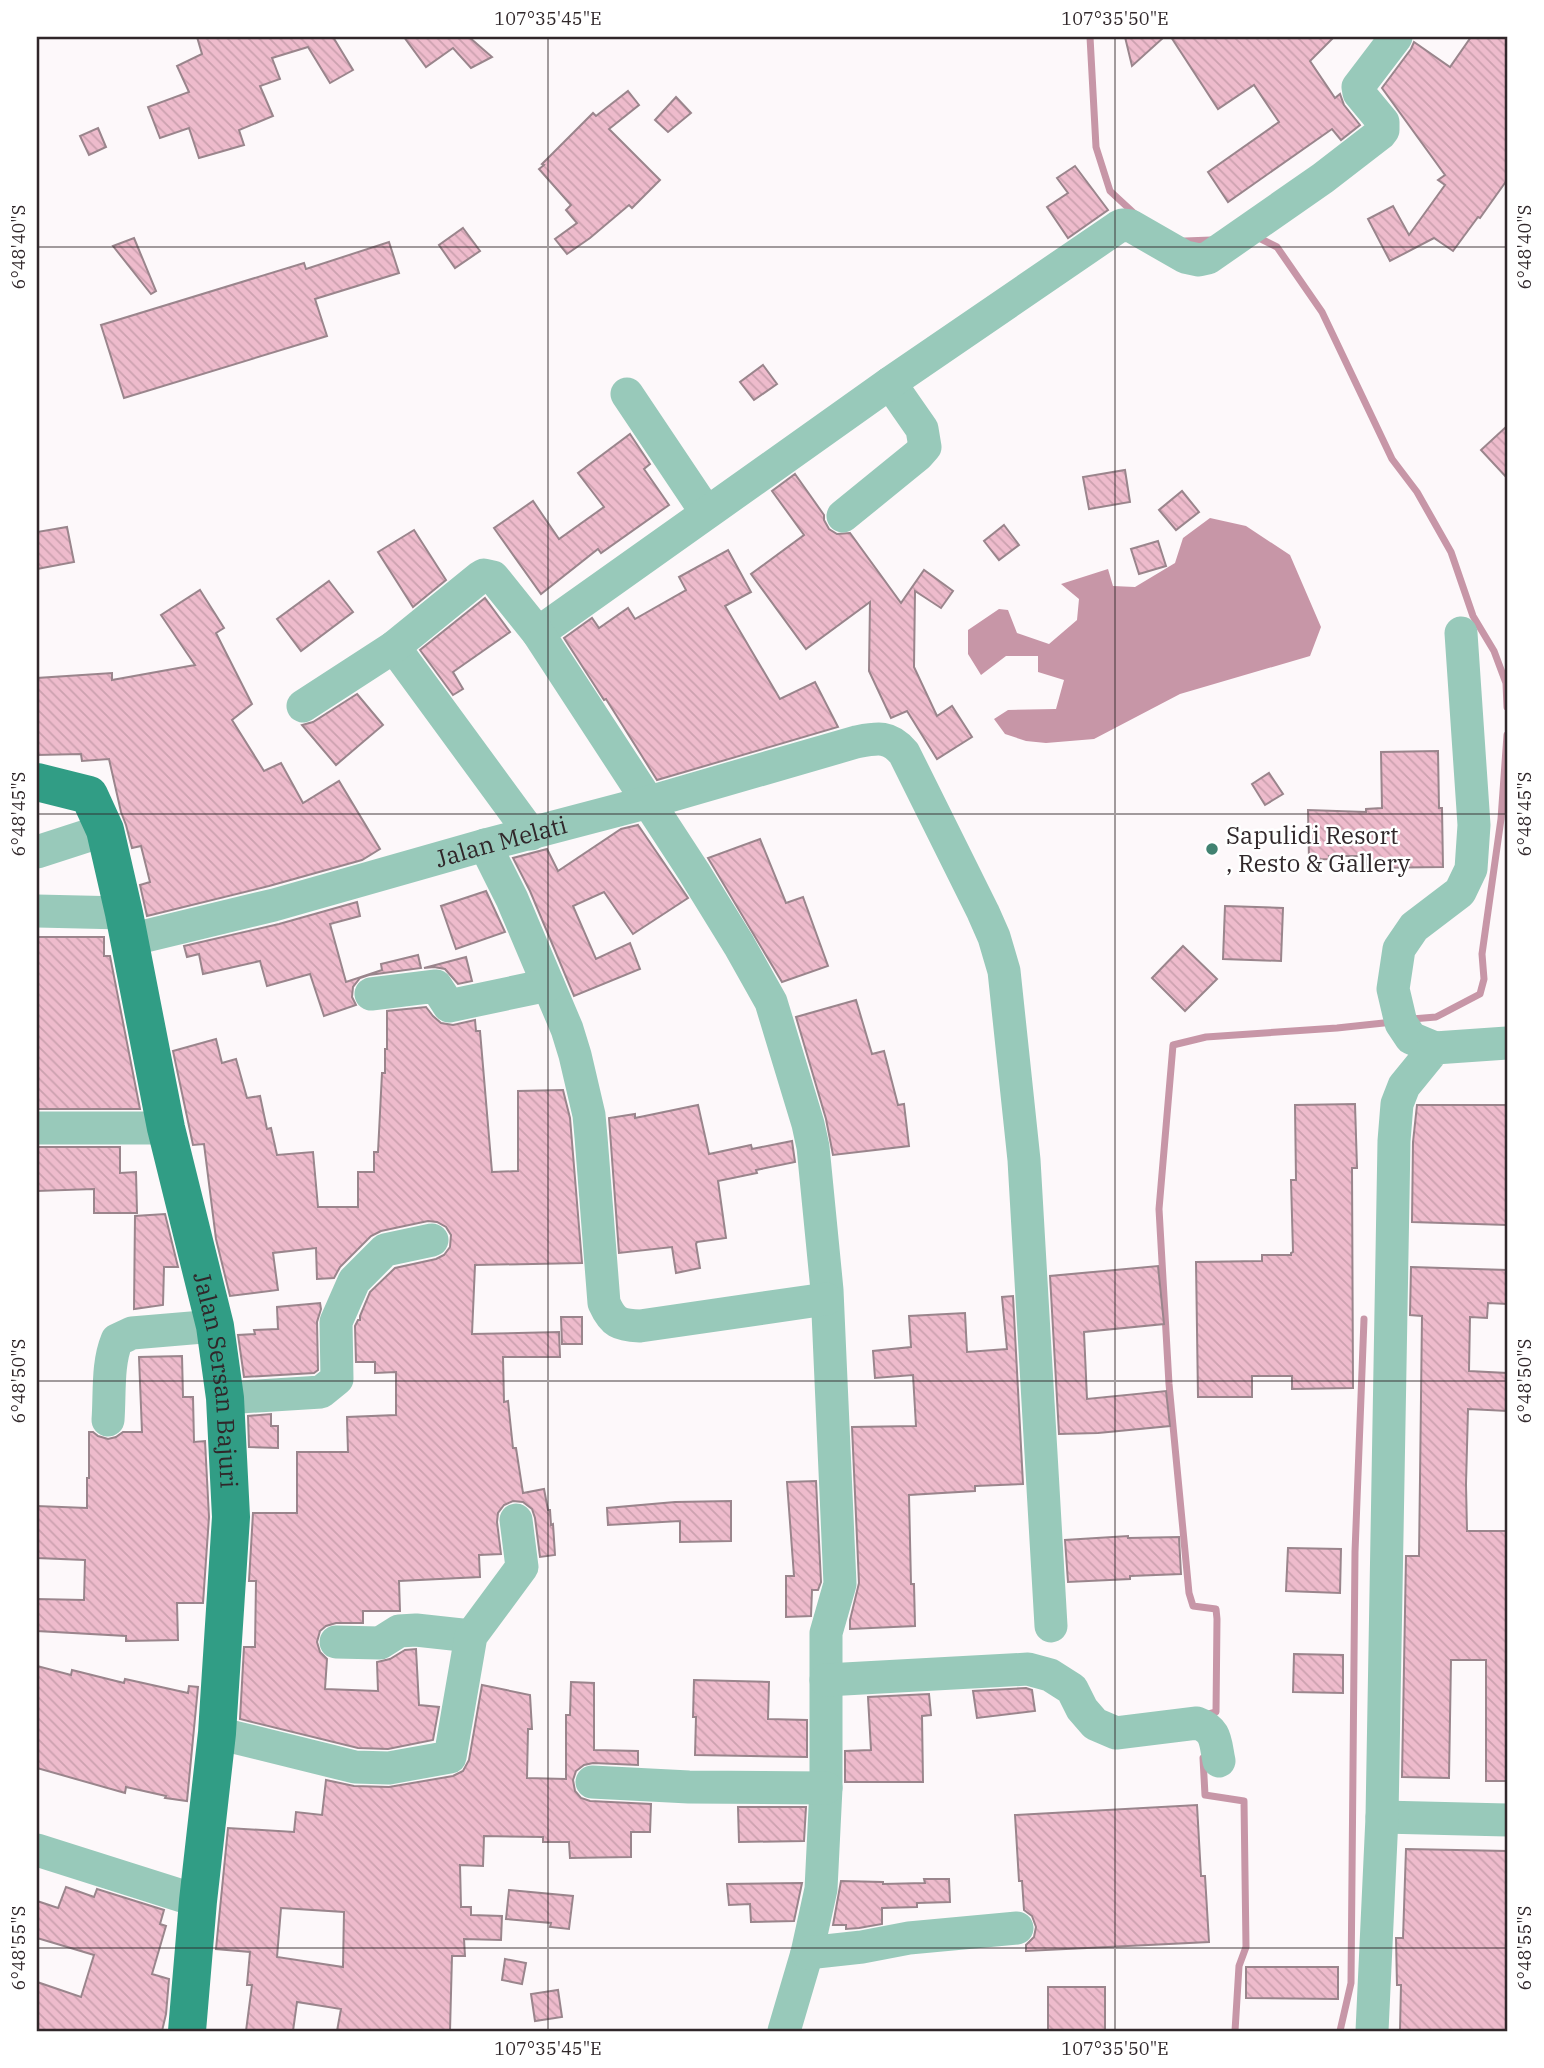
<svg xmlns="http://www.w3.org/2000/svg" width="1544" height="2068" font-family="'IBM Plex Serif',serif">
	<defs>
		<pattern id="building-back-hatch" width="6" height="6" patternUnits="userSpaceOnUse" patternTransform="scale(1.75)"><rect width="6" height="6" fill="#ebc"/><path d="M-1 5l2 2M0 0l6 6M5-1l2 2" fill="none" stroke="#cca1af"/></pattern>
	</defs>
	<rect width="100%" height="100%" fill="#fdf8fa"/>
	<polygon fill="#c796a7" points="1210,518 1246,526 1290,555 1321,627 1310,656 1180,694 1094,739 1046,743 1026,741 1005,734 994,719 1008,710 1056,709 1064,680 1038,672 1038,656 1006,656 981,675 968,654 968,630 999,609 1008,610 1017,633 1049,644 1077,620 1079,599 1061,584 1108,569 1113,586 1135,587 1175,563 1183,538"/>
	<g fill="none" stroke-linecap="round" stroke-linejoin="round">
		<g stroke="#c796a7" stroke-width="7">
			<polyline points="1090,37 1096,147 1110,191 1136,215"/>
			<polyline points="1255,238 1259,238 1277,247 1322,312 1392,459 1417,492 1451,552 1473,616 1494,651 1506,683 1507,707"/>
			<polyline points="1185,241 1211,240"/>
			<polyline points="1412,1019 1436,1017 1480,994 1484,979 1482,954 1501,819 1507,735"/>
			<polyline points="1205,1715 1216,1712 1217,1619 1216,1609 1193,1606 1189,1593 1169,1384 1159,1209 1173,1045 1206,1037 1337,1028 1393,1022"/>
			<polyline points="1203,1758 1205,1795 1244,1801 1246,1947 1239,1966 1235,2031"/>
			<polyline points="1340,2031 1351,1983 1355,1552 1364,1319"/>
		</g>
	</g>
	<g fill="url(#building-back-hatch)" stroke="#9a858c" stroke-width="2" fill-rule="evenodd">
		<polygon points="197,37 333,37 353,70 330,83 308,47 272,58 280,79 260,86 273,116 239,130 244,145 199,158 189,128 160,138 148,107 189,92 177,66 202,54"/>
		<polygon points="404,37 469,37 492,57 471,68 453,48 426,67"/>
		<polygon points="1125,37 1164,37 1132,66"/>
		<polygon points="1171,37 1334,37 1310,61 1335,98 1340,94 1344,105 1360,125 1341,140 1332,129 1228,202 1208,172 1279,122 1254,85 1218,109"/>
		<polygon points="1471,37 1507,37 1507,180 1480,218 1478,217 1453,251 1434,238 1390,261 1368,219 1393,206 1409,235 1445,185 1438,180 1445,175 1382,88 1411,49 1414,42 1450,67"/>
		<polygon points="628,91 639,105 609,129 660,180 632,208 629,205 590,238 567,254 555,239 577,223 566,210 571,205 539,169 544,165 542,164 593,113 596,116"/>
		<polygon points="676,97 691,113 668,132 655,120"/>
		<polygon points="98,128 106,147 89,155 80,136"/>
		<polygon points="1075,166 1108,210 1068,238 1047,207 1068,193 1057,178"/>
		<polygon points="463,228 480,251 455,268 439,245"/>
		<polygon points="134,238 156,291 151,294 113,246"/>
		<polygon points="389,242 399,273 315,299 327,336 124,398 101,325 304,263 306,269"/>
		<polygon points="763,365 777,384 754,400 740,382"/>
		<polygon points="1507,426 1507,478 1481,450"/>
		<polygon points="630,434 650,464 644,469 669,505 601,553 598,549 541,594 494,528 533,501 559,539 604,507 578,473"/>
		<polygon points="1125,470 1130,502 1089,509 1083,477"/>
		<polygon points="795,474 824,515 824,520 829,529 837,534 850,533 901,603 924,570 953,591 941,608 915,591 914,667 937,716 952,706 972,737 937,759 907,711 891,718 869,671 870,602 806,649 751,574 804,535 772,491"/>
		<polygon points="1182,491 1199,512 1176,530 1159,510"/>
		<polygon points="1004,525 1019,545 999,560 984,541"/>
		<polygon points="67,527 74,562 37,569 37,532"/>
		<polygon points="414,530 446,580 413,607 378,552"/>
		<polygon points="1158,541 1166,566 1139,574 1131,549"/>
		<polygon points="728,550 751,592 725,606 780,699 815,682 838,727 657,780 606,699 604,700 564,638 592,618 599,628 628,608 635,619 686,590 679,577"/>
		<polygon points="329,581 353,612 301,651 277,619"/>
		<polygon points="200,590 224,628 216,633 252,704 232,720 264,771 281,763 303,803 339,781 380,849 362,860 269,886 147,916 140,885 150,882 141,846 132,848 126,825 121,812 109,759 82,761 81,754 37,755 37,678 112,673 112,680 195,665 161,615"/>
		<polygon points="485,598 510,632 453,672 463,689 453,695 420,650"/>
		<polygon points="357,694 383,725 336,765 302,725 313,722"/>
		<polygon points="1438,751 1439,808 1442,808 1443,867 1367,868 1367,856 1329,856 1329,859 1309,860 1308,810 1366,812 1366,809 1382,808 1381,752"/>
		<polygon points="1269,773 1283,794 1265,805 1252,784"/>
		<polygon points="638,825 688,898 633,934 604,892 573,906 596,959 630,943 640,969 574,996 530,891 513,858 547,849 558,871 621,829"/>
		<polygon points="760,839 786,903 803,897 828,966 782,982 708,858"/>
		<polygon points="486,891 505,932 456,949 441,906"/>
		<polygon points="357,902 360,916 330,924 346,982 382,970 381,964 418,955 421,968 369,975 360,978 353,987 352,997 356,1005 324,1016 310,974 267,986 260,961 203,974 199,954 187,957 184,946 279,924"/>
		<polygon points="1225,906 1283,908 1281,961 1223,959"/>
		<polygon points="37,937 104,937 104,956 110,956 140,1109 37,1109"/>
		<polygon points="1183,946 1217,979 1185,1011 1152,978"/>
		<polygon points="466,957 472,981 458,984 445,969 434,967 424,968"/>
		<polygon points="856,1000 872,1054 884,1051 898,1105 904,1104 909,1146 833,1155 826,1119 796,1017"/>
		<polygon points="426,1007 433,1016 441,1023 453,1025 475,1020 476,1031 480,1031 492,1172 518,1171 518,1091 563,1090 570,1118 582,1263 475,1265 472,1334 559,1332 560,1357 503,1357 504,1402 508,1401 513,1448 516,1448 523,1493 544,1489 548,1510 550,1510 551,1525 553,1524 555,1555 540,1557 535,1518 532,1509 523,1502 513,1501 504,1505 498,1513 497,1522 501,1554 479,1555 480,1577 399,1581 400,1611 363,1611 363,1623 336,1623 326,1626 320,1631 317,1642 320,1652 327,1659 325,1689 378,1691 377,1662 390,1659 405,1650 416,1649 419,1705 439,1707 433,1740 388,1749 358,1748 240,1719 244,1647 255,1647 256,1581 249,1581 253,1513 297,1513 297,1452 348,1452 347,1417 396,1415 396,1372 375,1373 375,1362 356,1362 355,1326 358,1320 360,1320 360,1316 370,1292 395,1268 436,1259 444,1255 450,1247 451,1235 446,1227 437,1222 428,1221 381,1231 371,1236 340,1267 334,1278 317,1279 316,1248 273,1253 278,1290 230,1296 216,1239 204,1144 193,1145 173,1051 216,1039 222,1063 236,1059 247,1098 260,1096 267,1129 271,1128 277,1155 313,1152 318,1207 358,1207 358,1172 374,1172 374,1152 378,1152 382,1073 385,1073 385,1049 387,1049 387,1011"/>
		<polygon points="1355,1104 1357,1168 1352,1168 1353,1388 1292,1389 1292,1376 1252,1376 1252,1397 1198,1397 1196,1262 1262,1261 1262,1255 1291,1255 1291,1253 1293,1252 1291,1180 1296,1180 1295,1105"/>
		<polygon points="698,1105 709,1154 751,1145 752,1149 792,1141 795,1162 756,1170 757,1173 718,1181 726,1238 697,1242 696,1244 700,1268 676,1273 672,1247 619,1253 609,1118 635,1114 635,1118"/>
		<polygon points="1417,1105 1507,1105 1507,1225 1412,1222 1413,1142"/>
		<polygon points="37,1147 120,1147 120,1173 136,1172 137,1213 94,1213 94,1189 37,1191"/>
		<polygon points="165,1214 178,1267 164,1267 163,1305 134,1309 135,1216"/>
		<polygon points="1158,1266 1164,1324 1084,1332 1087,1399 1166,1391 1170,1426 1098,1433 1059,1434 1050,1276"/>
		<polygon points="1411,1267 1507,1270 1507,1304 1488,1303 1487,1318 1470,1317 1469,1371 1507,1373 1507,1411 1468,1409 1466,1484 1467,1531 1507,1531 1507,1781 1486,1781 1486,1660 1451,1660 1449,1778 1402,1777 1406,1556 1419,1556 1420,1479 1422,1316 1410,1315"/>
		<polygon points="1013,1296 1023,1484 975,1486 975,1491 909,1495 911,1584 914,1584 915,1626 850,1629 850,1620 859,1583 852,1427 916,1426 913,1375 875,1378 873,1351 911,1347 909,1316 965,1313 967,1352 1007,1349 1002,1297"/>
		<polygon points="320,1303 321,1309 317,1322 318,1370 314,1373 244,1377 238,1335 255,1334 254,1330 278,1329 277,1307"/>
		<polygon points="561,1317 582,1317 582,1344 562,1344"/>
		<polygon points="182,1356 183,1397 193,1397 194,1442 205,1441 209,1517 203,1603 177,1603 178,1640 126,1641 126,1636 37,1631 37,1599 84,1600 85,1560 37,1558 37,1506 87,1508 87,1478 89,1478 89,1432 93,1432 98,1436 108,1439 116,1437 123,1432 142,1432 139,1357"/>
		<polygon points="271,1414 271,1426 278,1426 278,1448 249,1447 248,1416"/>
		<polygon points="816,1481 821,1582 818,1590 812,1590 811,1616 786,1617 786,1576 794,1576 787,1482"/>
		<polygon points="731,1501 731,1541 680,1542 680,1521 608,1525 607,1508 675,1502"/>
		<polygon points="1128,1536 1128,1538 1179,1537 1181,1574 1130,1576 1130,1579 1068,1582 1065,1540"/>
		<polygon points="1288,1548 1341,1549 1340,1593 1286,1591"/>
		<polygon points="1294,1654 1343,1655 1343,1693 1293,1692"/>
		<polygon points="37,1666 71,1675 72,1670 124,1683 125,1679 188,1693 189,1686 198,1687 187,1801 165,1798 166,1796 126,1787 125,1793 37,1768"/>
		<polygon points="694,1680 769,1682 768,1719 807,1720 807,1757 695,1755 696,1717 693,1717"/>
		<path d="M571,1682L594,1683V1750L638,1751V1765L593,1763L584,1765L576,1771L573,1780L575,1791L581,1798L590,1801L651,1804L650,1832H631V1857L570,1858L569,1842H543V1837L484,1836L483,1866L460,1865L461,1907H471V1915L502,1916L501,1940L464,1939L465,1956H452L450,2031H337L341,2009L297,2002L293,2031H246L252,1985H247L250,1952L216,1949L228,1828L294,1832L296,1812L322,1815L326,1780L354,1786L389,1787L453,1776L463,1771L469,1760L482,1685L530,1695L532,1729H528L527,1778L566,1779V1715H570ZM281,1908L344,1912L343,1967L277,1957Z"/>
		<polygon points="1026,1688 1032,1690 1035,1711 977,1718 973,1691"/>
		<polygon points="929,1694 931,1715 922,1716 923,1782 845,1782 845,1751 871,1750 868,1697"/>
		<polygon points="1197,1805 1201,1876 1205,1876 1209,1942 1026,1951 1026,1945 1034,1937 1036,1927 1032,1916 1024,1910 1022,1881 1019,1881 1015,1815"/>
		<polygon points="738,1807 806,1807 804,1841 739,1842"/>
		<polygon points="1406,1849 1507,1851 1507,2031 1400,2031 1401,1985 1397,1985 1396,1938 1403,1938"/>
		<polygon points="924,1879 949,1879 950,1902 917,1903 917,1907 882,1908 882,1924 859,1928 846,1929 846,1925 833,1925 841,1881 883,1882 883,1884 925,1883"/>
		<polygon points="802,1883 794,1921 751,1922 750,1904 729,1905 727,1884"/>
		<polygon points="66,1887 94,1897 97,1889 164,1910 160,1924 166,1926 152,1974 169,1979 166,2014 162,2031 37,2031 37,1982 81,1997 94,1955 37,1938 37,1901 58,1908"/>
		<polygon points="509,1890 573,1896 569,1929 550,1927 551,1923 506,1919"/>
		<polygon points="505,1959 526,1963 522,1984 502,1980"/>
		<polygon points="1246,1967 1338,1967 1338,1999 1246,1998"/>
		<rect x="1048" y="1987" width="57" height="44"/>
		<polygon points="558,1990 562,2017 535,2021 531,1994"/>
	</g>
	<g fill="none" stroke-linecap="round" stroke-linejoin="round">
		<g stroke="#98c9ba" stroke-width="33">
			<polyline points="627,394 706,512"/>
			<polyline points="843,516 918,455 925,447 922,429 890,383"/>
			<polyline points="538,633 890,383 1118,227 1122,225 1131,226 1185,257 1199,260 1208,258 1323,178 1380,134 1383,130 1383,122 1359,93 1358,87 1396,37"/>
			<polyline points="394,647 531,834"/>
			<polyline points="303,706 394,647 479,578 484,575 493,577 538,633 694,872 739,945 771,1002 808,1124 813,1147 827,1290 840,1584 826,1633 826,1788 821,1889 807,1953 784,2031"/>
			<path d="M485,845L512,899L567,1029L575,1055L589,1115L591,1137L604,1303C613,1323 619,1325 640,1326L826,1299"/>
			<polyline points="37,852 105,830"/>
			<polyline points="37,911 124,913"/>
			<path id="s1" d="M129,940L274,905L485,845L649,802L856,742C877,738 889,735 904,753L983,912L994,937L1004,971L1024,1160L1051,1626"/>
			<polyline points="371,994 436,986 449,1006 548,985"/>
			<polyline points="1435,1048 1411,1038 1401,1023 1393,989 1399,949 1414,927 1460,892 1471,869 1474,825 1461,633"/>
			<polyline points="37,1128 166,1128"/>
			<polyline points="225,1398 321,1392 337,1379 336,1322 354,1281 385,1250 432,1240"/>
			<path d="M108,1420C110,1394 107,1364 117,1340L132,1333L215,1326"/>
			<polyline points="336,1642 380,1643 399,1631 416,1630 471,1636"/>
			<path d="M826,1680L1028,1669L1050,1675L1072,1689L1082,1709L1095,1724L1116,1733L1197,1723C1217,1730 1215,1742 1219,1761"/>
			<polyline points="217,1733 355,1767 389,1768 450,1757 471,1636 522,1567 516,1520"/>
			<polyline points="592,1782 689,1787 826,1788"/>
			<polyline points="1382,1817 1507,1820"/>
			<polyline points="37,1850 198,1901"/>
			<polyline points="807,1953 862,1947 909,1938 1017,1928"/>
			<polyline points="1372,2031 1382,1817 1394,1141 1397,1104 1404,1086 1435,1048 1507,1043"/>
		</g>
		<path stroke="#319d85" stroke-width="38" id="s2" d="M37,782L89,795L105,830L124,913L166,1128L215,1326L225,1398L231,1517L217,1733L198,1901L187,2031"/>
	</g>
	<path fill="none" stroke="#30272a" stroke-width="2" stroke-opacity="0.45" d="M548,37V2031M1115,37V2031M37,247H1507M37,814H1507M37,1381H1507M37,1948H1507"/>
	<circle fill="#418271" stroke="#fff" stroke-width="2.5" cx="1212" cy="849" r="7"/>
	<g text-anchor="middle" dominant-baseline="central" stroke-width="5" stroke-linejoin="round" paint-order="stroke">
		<g font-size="24" fill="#30272a" stroke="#fff" text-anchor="start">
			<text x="1226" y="835">Sapulidi Resort<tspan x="1226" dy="28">, Resto &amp; Gallery</tspan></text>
		</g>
		<g font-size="24" fill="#30272a" stroke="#fff">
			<text stroke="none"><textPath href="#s1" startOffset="385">Jalan Melati</textPath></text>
			<text stroke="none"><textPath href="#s2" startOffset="654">Jalan Sersan Bajuri</textPath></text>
		</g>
	</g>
	<rect width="1544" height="2068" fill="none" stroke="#ffffff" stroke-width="77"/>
	<rect x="38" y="38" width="1468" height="1992" fill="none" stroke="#30272a" stroke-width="2.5"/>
	<g font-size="18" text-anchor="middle" fill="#30272a">
		<text x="548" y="25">107°35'45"E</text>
		<text x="1115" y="25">107°35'50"E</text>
		<text transform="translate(19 247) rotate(-90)" y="6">6°48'40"S</text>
		<text transform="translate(1525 247) rotate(-90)" y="6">6°48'40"S</text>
		<text transform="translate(19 814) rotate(-90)" y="6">6°48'45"S</text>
		<text transform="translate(1525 814) rotate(-90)" y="6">6°48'45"S</text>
		<text transform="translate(19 1381) rotate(-90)" y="6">6°48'50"S</text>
		<text transform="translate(1525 1381) rotate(-90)" y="6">6°48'50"S</text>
		<text transform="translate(19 1948) rotate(-90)" y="6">6°48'55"S</text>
		<text transform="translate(1525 1948) rotate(-90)" y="6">6°48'55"S</text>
		<text x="548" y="2055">107°35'45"E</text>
		<text x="1115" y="2055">107°35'50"E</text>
	</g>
</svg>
